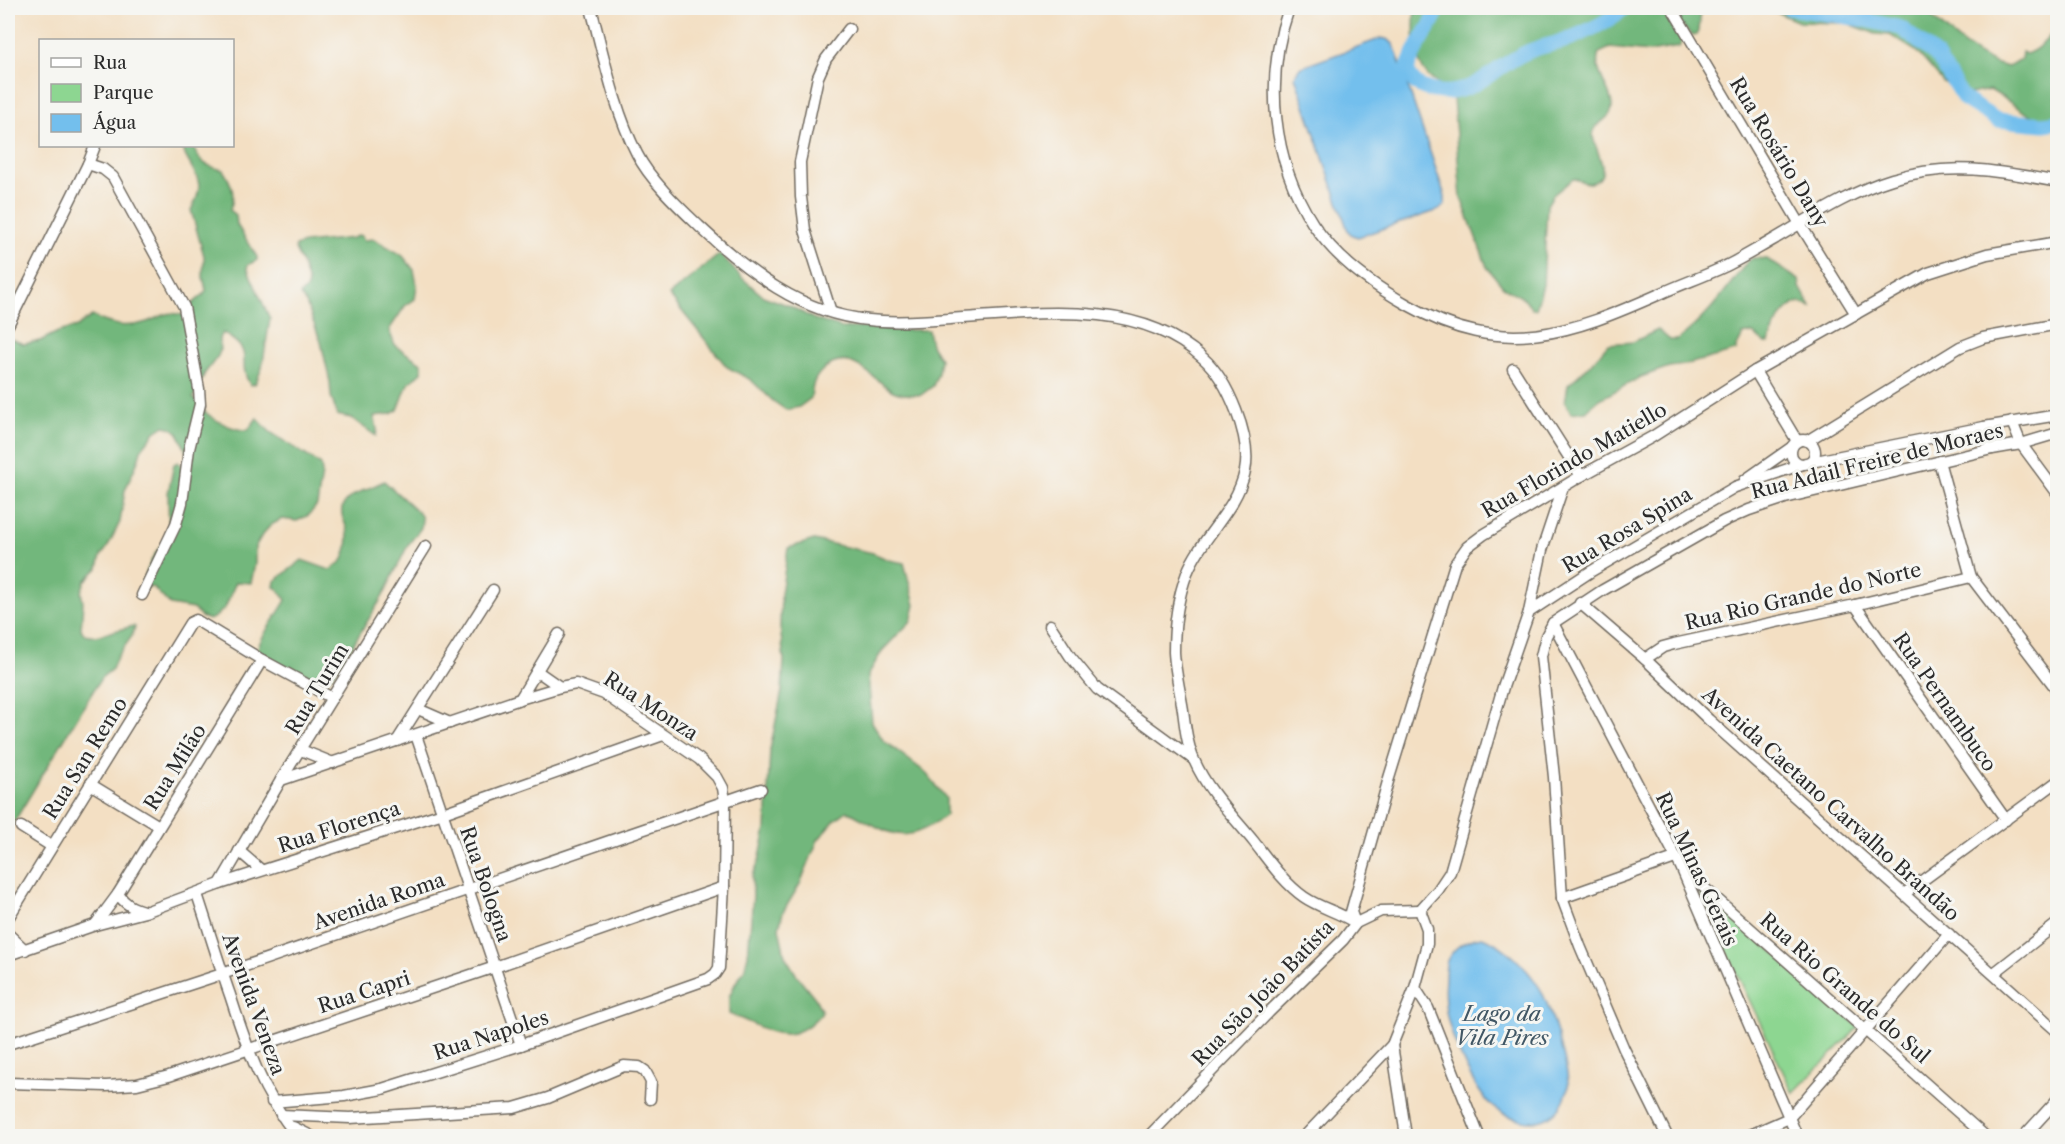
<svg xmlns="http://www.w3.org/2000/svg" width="2065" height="1144" font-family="'Libre Caslon Text',serif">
	<rect width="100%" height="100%" fill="#f6f6f2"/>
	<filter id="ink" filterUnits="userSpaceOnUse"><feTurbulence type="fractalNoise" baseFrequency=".0167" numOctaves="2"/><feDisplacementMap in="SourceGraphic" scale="12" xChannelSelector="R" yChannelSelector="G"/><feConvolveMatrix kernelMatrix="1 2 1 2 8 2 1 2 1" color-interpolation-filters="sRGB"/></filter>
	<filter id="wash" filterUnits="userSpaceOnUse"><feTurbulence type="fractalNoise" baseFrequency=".008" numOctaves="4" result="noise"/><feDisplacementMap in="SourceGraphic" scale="24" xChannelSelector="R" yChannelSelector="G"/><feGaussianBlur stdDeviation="1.35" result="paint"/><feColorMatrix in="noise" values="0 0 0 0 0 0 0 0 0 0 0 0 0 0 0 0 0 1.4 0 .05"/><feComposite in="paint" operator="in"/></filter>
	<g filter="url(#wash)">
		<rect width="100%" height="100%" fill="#f3dfc3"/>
		<polygon fill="#8dd691" stroke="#5c805e" stroke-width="1.5" points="1694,882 1859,1027 1793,1093"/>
		<g fill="#72b77b" stroke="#4e7153" stroke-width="1.5">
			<path d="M1415,8H1701L1699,31L1697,35H1692L1676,21L1682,41L1679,47L1649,52L1610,48L1599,53C1592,71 1611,88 1612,106C1613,120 1594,121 1593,135C1593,148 1616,178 1590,183C1584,184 1579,179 1573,179L1553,195L1547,205L1543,285L1536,309H1532L1525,299L1503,287L1487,267L1461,198L1453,98C1447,88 1436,84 1428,76C1413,60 1413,28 1415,8Z"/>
			<path d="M1767,8H1922C1946,30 1976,60 2008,67L2021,59L2022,52L2026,54C2040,49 2048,38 2057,28V130C2045,120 2035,119 2023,111C2012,104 2001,96 1990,90L1964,95L1943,82L1916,51L1890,35L1876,34L1847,23L1799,22Z"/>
			<path d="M181,146H197L194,149C201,164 207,166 223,170C232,184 236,194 230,210L236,215L237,225L257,257V260L248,265L247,268L270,319L262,368L255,384L250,385C235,359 258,354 223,333L219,338L220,351L218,356L205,373L193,398C199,402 201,408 206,413C216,421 235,431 248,430L257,418L270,432L321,465L322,474L317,505L309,515L297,521L282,519L271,525L262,535L255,547V564L251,583L236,582L225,608L215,617L209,620L201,617L193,609L170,605L153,587L142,588C148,565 152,554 169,537L168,493L174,464L178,462L188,472L192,468C191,461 188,456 185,449C180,437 179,428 164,426L155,432L141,450L138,461L125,490L120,522L107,548L101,556L98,568L85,581L81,592L83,602L81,629L84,634L96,636L133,626L135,627L132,636L117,657L112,669L101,678L8,832V338L24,344L40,341L58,332L77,327L92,316C110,325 127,329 147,322C166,315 164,310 186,316L191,305L204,294L206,290L203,277L204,256L191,210C209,178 192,175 181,146Z"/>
			<path d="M360,235L364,240L374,239L402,255L414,270L417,285L415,299L405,306L389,330L395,346L420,362L422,365V372L408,384L398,410L391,414L374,416L377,429L376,436L351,418L337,415L331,396L330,382L321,342L306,303L300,295L307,288L308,282C305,276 305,272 303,266C301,258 295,255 295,246L304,243L353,238Z"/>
			<path d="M720,254L741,277L763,296L790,306L814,319L842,328L883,327L896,330H928L931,345L940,359L938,373L933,386L921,395C912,395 901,395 893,391C870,378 852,347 824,369C814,377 812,386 811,398L799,407L786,410L773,401L751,380L727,367L669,295Z"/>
			<path d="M1753,258L1767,259L1799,280L1800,287L1811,307L1799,302C1784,308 1772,328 1769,343H1765L1752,333L1743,335L1736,348V351L1684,365L1669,367L1641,377L1600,399L1586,411L1571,413L1565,401L1568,385L1593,362L1608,344L1633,342L1658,330L1670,340H1677C1706,319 1726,290 1747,262Z"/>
			<path d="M384,481L420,514L422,519L421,528L408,545L383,596L342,663L329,679L322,684H314L256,652C262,633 276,618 286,600L278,589L274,587L275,581L302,560L330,570C333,568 338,565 341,562C347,555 349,539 347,530C345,520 336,511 347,500C357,491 372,488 384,481Z"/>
			<path d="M814,540L873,553L889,560L904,563L915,605L911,621L882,651L868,675L872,722L883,740L925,772L946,798V815C903,849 890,833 847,811L835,820L818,840L800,884L783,912L779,928L785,956L796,974L815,998L822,1012C789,1052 768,1028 729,1014V997L736,982L744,971L748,955L753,895L752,877L759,861L766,829L770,750L782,691L784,660L780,627L781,594L788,548Z"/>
		</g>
		<g fill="#73bfed" stroke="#4f758c" stroke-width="1.5">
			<polygon points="1382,38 1389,40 1394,45 1445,196 1445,204 1439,210 1358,237 1352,235 1348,231 1295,76 1299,68"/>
			<path d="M1482,937C1503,943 1528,969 1539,987C1550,1005 1569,1067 1568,1087C1566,1101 1557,1114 1545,1119C1538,1122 1529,1121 1522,1120C1513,1118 1505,1115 1497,1110C1475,1096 1450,1036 1446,1011C1444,1000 1444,989 1445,979C1445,972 1445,962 1449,957C1457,944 1468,939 1482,937Z"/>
		</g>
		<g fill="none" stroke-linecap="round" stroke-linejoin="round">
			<g stroke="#73bfed" stroke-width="15">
				<path d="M1439,8C1430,30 1414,47 1407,70C1412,83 1420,88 1434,91C1471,99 1494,67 1525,53C1537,47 1551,45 1564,41C1584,33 1609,22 1624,8"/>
				<polyline points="1789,8 1861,19 1901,28 1936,55 1964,99 1997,120 2044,124 2058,122"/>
			</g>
		</g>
	</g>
	<g filter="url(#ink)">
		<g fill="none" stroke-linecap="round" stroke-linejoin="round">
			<g stroke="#716a60" stroke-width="13">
				<g id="minor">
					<path d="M591,8C604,57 614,109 637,154C650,180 679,207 699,226C747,271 801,314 869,320C894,323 925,321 950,319C1033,314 1136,297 1203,358C1228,380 1252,438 1245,471C1237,510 1201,537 1187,573C1178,597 1174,626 1174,652C1175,671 1180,691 1183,710C1185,726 1187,745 1194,760C1208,792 1233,816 1254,842C1269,861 1284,883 1304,897C1320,908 1339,912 1356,923"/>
					<path d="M1289,8C1264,79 1272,160 1313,224C1336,259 1372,285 1408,305C1503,359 1570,334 1662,293C1684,283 1708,275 1730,264C1744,257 1757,249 1771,241C1809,219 1849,192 1892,179C1950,161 2000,171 2058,182"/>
					<polyline points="1672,8 1800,224 1856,314"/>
					<polyline points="88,164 103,169 113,177 184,307 199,389 200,404 189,449 182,503 176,524 142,595"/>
					<polyline points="831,312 805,230 801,197 800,162 818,77 826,59 849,29"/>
					<polyline points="8,325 88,164 95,146"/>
					<polyline points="1513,369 1581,476"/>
					<polyline points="1755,371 1797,441"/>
					<polyline points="2012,422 2021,444 2058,494"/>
					<polyline points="1984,427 1992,449"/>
					<circle cx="1803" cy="452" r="12"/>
					<polyline points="1807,441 1960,347 1983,338 2058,324"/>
					<polyline points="1939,461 1971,577 2058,691"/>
					<polyline points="1745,480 1792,447"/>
					<polyline points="1580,603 1645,659 1709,720 2058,1032"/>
					<polyline points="1855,605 2006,820"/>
					<polyline points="1529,612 1542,550 1563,487"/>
					<polyline points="1553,623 1681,867 1797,1136"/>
					<polyline points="1050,625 1070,656 1097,689 1193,759"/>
					<polyline points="1645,659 1663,647 1674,644 1855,605 1971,577"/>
					<polyline points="537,671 560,687"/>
					<polyline points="520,699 559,634"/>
					<polyline points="418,709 450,723"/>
					<polyline points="416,735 521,1045"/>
					<polyline points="397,741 493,590"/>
					<polyline points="301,750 333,763"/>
					<polyline points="90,784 159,826"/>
					<polyline points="21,827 51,846"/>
					<polyline points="239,851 261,870"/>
					<polyline points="1683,869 1985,1136"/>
					<polyline points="220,884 281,780 426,546"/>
					<path d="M118,894C125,904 132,908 144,911"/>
					<path d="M197,894C208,927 218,961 230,995C247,1048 262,1093 297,1136"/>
					<polyline points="1904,894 2058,781"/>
					<polyline points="1562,898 1675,858"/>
					<polyline points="1420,910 1438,890 1450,872 1503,687 1529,612 1590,572 1735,487 1806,463 1984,427 2058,415"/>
					<polyline points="8,918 190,623 196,620 262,660 332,698"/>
					<polyline points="1355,923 1351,912 1389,778 1455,564 1467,547 1483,535 1581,476 1652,437 1755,371 1928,273 1987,254 2058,242"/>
					<polyline points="95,925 118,894 262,660"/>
					<polyline points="8,934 25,950"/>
					<polyline points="8,955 95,925 145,912 220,884 443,813 663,735"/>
					<polyline points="1994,973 2058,923"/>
					<polyline points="1415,988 1428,1008 1479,1136"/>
					<polyline points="8,1044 222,974 761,789"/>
					<polyline points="1392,1045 1406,1136"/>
					<polyline points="8,1083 106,1086 137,1084 169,1076 495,967 724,887"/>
					<polyline points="272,1102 344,1096 382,1089 521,1045 708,979 715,974 719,968 724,887 725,801 723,788 717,777 699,759 604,694 576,684 560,687 520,699 281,780"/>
					<polyline points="281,1115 350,1118 514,1108 548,1098 624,1066 639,1067 645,1071 651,1082 650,1099"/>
					<polyline points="293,1127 311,1136"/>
					<polyline points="1149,1136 1269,1012 1343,940 1356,923 1381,911 1420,910"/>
					<polyline points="1305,1136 1392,1045 1415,988 1427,944 1427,929 1420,910"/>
					<polyline points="1667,1136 1624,1049 1580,946 1562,898 1554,777 1541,656 1546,636 1553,623 1603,590 1724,521 1749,510 1785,498 1992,449 2021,444 2058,433"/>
					<polyline points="1748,1136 1789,1118 1949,934"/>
					<polyline points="2024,1136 2058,1099"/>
				</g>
			</g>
			<use href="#minor" stroke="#fff" stroke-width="10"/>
		</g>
	</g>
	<g text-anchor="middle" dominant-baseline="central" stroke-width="6" stroke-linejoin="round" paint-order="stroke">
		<g font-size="20" fill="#2b2b2b" stroke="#f6f6f2">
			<text transform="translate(1779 152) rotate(59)">Rua Rosário Dany</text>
			<text transform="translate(1574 460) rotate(-30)">Rua Florindo Matiello</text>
			<text transform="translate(1877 461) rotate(-14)">Rua Adail Freire de Moraes</text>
			<text transform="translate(1627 530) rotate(-31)">Rua Rosa Spina</text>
			<text transform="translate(1803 596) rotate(-13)">Rua Rio Grande do Norte</text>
			<text transform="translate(317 689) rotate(-59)">Rua Turim</text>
			<text transform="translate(1945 702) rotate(55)">Rua Pernambuco</text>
			<text transform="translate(651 706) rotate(33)">Rua Monza</text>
			<text transform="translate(85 758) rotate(-58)">Rua San Remo</text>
			<text transform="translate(175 767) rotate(-58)">Rua Milão</text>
			<text transform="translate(1831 804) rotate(42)">Avenida Caetano Carvalho Brandão</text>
			<text transform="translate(339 827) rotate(-18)">Rua Florença</text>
			<text transform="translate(1697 869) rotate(65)">Rua Minas Gerais</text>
			<text transform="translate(486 884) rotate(71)">Rua Bologna</text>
			<text transform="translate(379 901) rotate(-19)">Avenida Roma</text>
			<text transform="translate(1845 988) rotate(41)">Rua Rio Grande do Sul</text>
			<text transform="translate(364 992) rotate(-18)">Rua Capri</text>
			<text transform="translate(1263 993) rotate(-46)">Rua São João Batista</text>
			<text transform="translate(254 1004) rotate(70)">Avenida Veneza</text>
			<text transform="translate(491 1035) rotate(-18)">Rua Napoles</text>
		</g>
		<g font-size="21" font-style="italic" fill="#415765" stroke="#f6f6f2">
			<text x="1502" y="1013">Lago da<tspan x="1502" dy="24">Vila Pires</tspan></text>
		</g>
	</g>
	<rect width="2065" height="1144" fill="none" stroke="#f6f6f2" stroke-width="30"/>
	<rect x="39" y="39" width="195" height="108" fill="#f6f6f2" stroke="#a5a5a2" stroke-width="1.5"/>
	<rect x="51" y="58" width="30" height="9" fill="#ffffff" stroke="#a5a5a2" stroke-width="1.5"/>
	<text x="93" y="69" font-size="18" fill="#2b2b2b">Rua</text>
	<rect x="51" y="84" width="30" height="18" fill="#8dd691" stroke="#a5a5a2" stroke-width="1.5"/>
	<text x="93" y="99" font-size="18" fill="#2b2b2b">Parque</text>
	<rect x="51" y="114" width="30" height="18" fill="#73bfed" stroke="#a5a5a2" stroke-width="1.5"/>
	<text x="93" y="129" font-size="18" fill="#2b2b2b">Água</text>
</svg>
